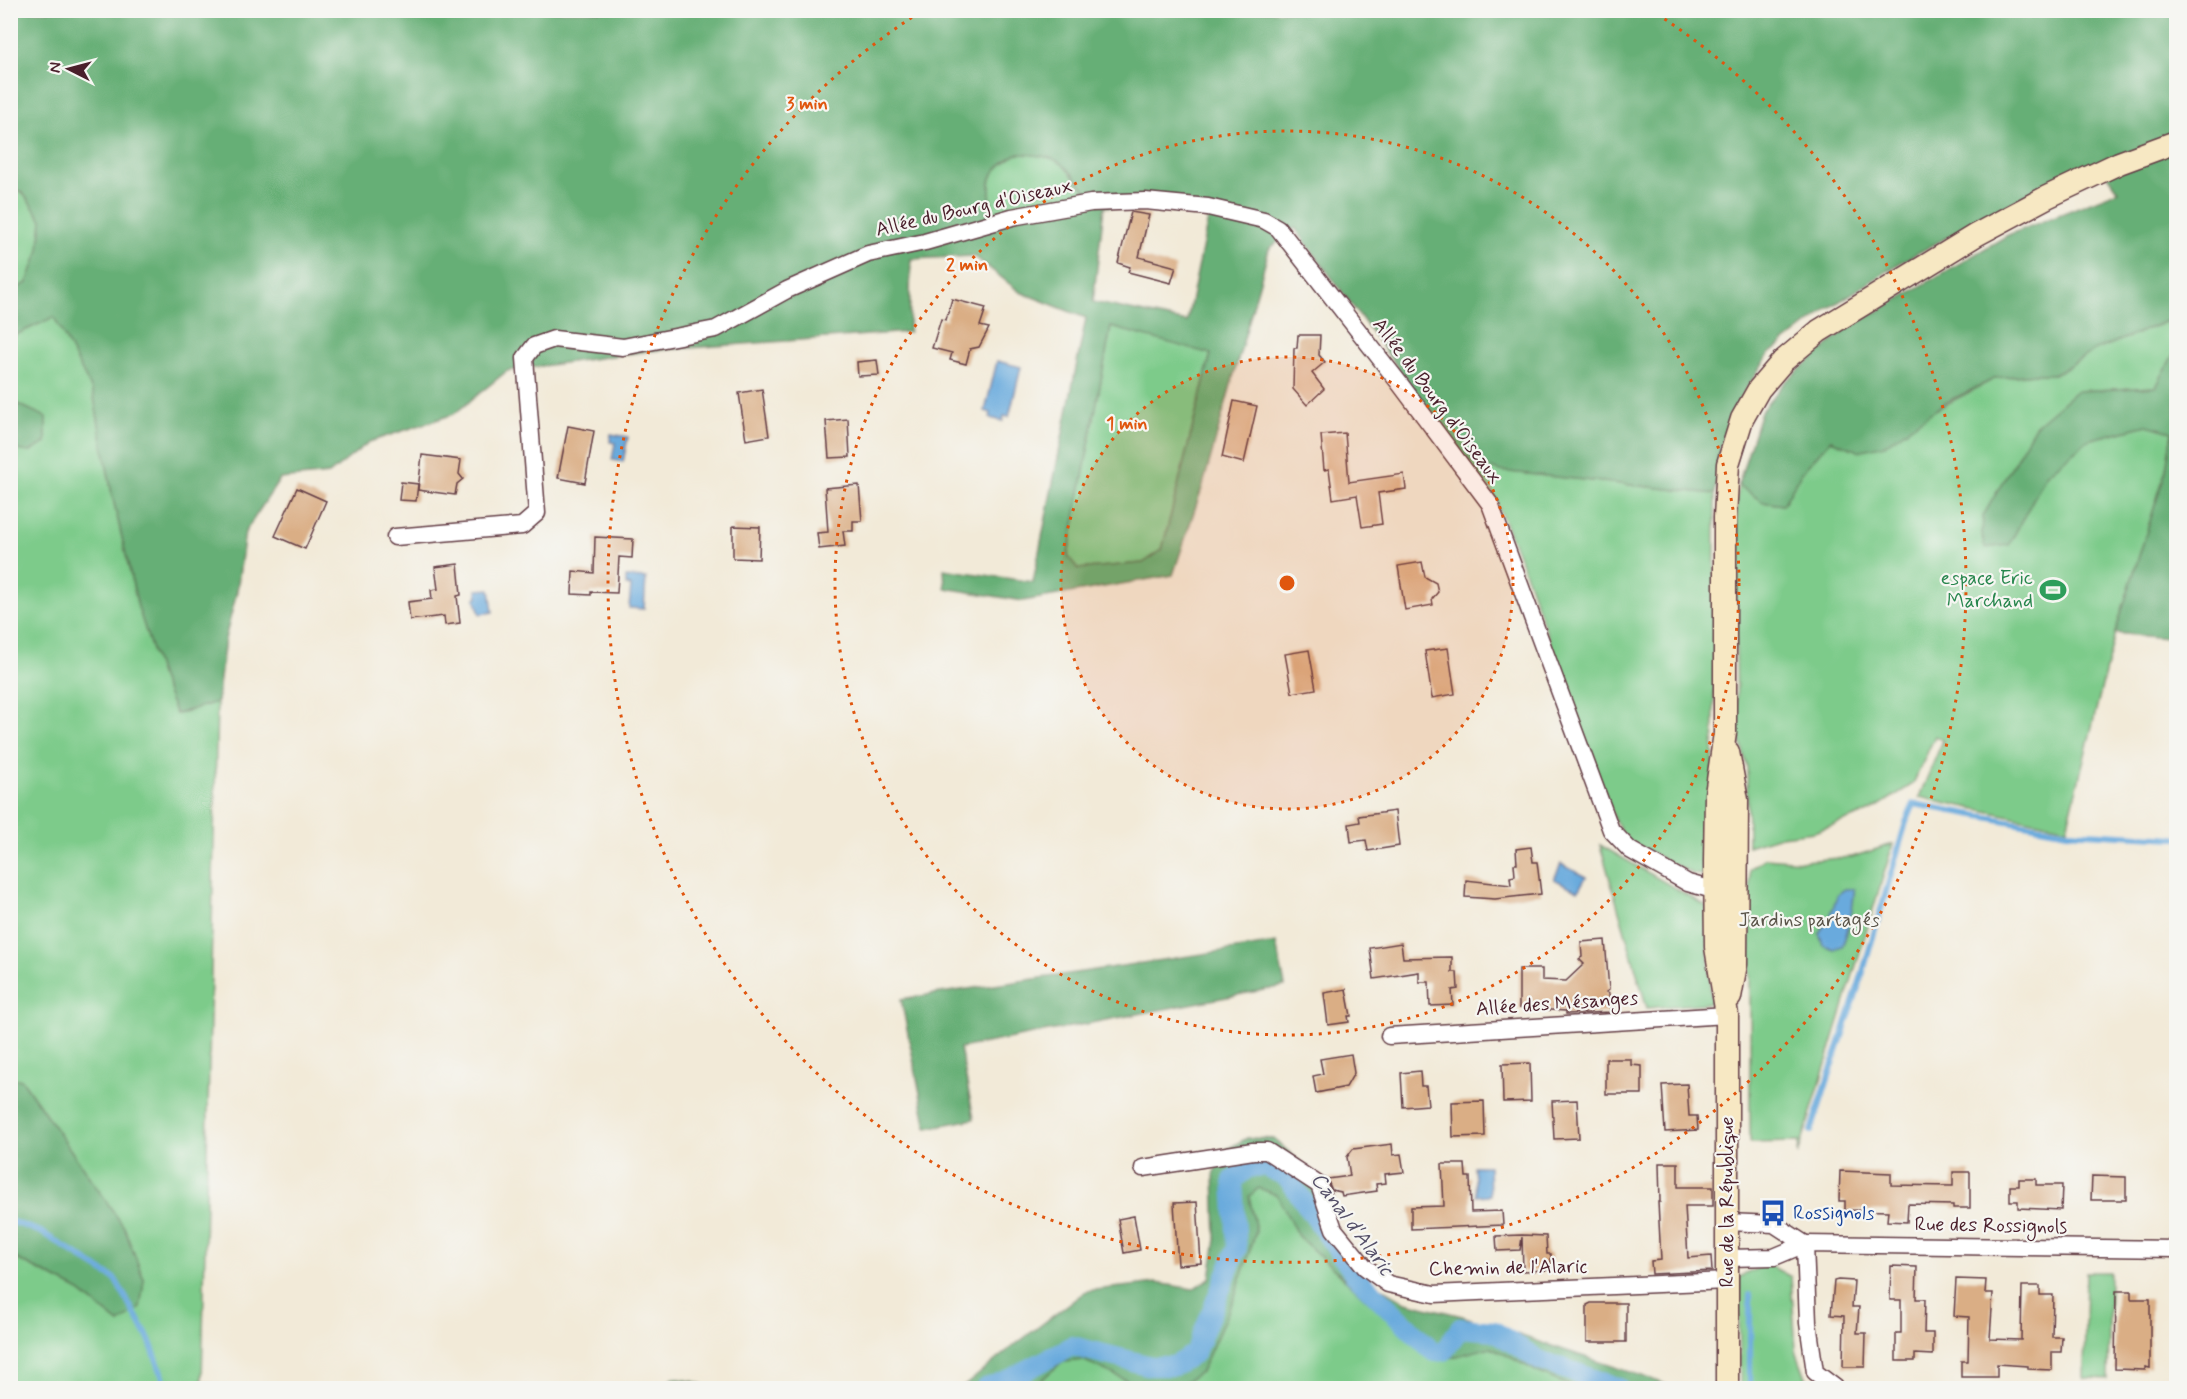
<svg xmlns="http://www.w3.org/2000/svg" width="2187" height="1399" font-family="Mynerve,sans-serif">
	<rect width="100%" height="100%" fill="#f6f6f2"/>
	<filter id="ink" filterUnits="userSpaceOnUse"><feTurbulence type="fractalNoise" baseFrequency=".0167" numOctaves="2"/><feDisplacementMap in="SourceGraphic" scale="12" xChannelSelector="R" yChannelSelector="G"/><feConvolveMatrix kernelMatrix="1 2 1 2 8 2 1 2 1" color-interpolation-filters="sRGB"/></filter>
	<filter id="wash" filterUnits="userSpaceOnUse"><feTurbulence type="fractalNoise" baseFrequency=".008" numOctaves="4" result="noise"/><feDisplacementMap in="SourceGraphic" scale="24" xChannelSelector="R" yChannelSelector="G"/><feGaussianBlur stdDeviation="1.35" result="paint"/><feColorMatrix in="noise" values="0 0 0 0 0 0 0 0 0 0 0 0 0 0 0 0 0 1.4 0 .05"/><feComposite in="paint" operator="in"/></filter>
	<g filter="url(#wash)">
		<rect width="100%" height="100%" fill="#f2ead8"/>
		<g fill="#7dcb8a" stroke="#64755a" stroke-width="1.5">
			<path d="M1017,154H1041L1059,160L1090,196L993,213C987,180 987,171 1017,154Z"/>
			<polygon points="10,186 23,193 42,220 40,250 27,283 11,292"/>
			<polygon points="54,317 93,392 112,494 138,607 161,678 176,714 217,702 202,1382 156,1388 113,1387 11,1388 11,1256 76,1289 119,1323 144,1280 124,1227 22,1080 11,1078 11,449 29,451 45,417 11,401 11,337"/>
			<polygon points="2168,321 2176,349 2156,387 2076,391 2009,545 2046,475 2088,440 2147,425 2172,432 2166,470 2115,633 2067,828 1919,797 1943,740 1935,736 1913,784 1871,811 1814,832 1781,836 1748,846 1747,767 1737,729 1735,559 1738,485 1763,502 1783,505 1801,473 1831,440 1858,451 1996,378 2034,374 2055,374 2096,350"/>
			<polygon points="1111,326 1211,353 1162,550 1143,563 1078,569 1068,557"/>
			<polygon points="1466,460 1500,471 1715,494 1714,712 1711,876 1693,874 1627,840 1615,821 1520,559 1492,492"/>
			<polygon points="1893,844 1798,1155 1799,1142 1750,1143 1750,869 1765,858 1803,861 1852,857"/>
			<polygon points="1600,845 1706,906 1711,1003 1647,1008"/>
			<polygon points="1259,1188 1277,1195 1298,1236 1425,1353 1442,1360 1491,1346 1538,1372 1574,1388 1032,1388 1062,1362 1083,1360 1141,1387 1201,1372 1235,1296 1256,1232 1249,1196"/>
			<polygon points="1767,1264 1791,1277 1796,1350 1810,1388 1740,1388 1739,1277"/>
			<polygon points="2086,1272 2110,1272 2108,1379 2084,1378"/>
		</g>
		<g fill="#66af76" stroke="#586750" stroke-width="1.5" fill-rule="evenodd">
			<path d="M11,11H2176V345L2167,321L2096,350L2055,374H2034L1996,378L1945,403L1885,445L1858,451L1831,440L1801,473L1783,505L1763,502L1738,485L1761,411L1786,381L1847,329L2008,235L2119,191L2100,164L2044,186L1903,261L1826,310L1769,354L1741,397L1720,449L1715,494L1500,471L1466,460L1295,228L1269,249L1203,485L1173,575L1023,601L945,588L944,569L1033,582L1086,318L1020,292L974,256L911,259L909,332L648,351L507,371L454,414L369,442L329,474L280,479L245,532L237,591L225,639L217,702L176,714L161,678L138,607L112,494L93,392L54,317L11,337L10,292L27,283L39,250L42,220L23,193L11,186ZM1017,154C1063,155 1062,163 1090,195L994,213C985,181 988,170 1017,154ZM1144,204L1209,214L1187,322L1093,302L1104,207ZM1111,327L1211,354L1162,550L1143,563L1078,569L1068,556Z"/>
			<polygon points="2176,349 2176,639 2115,633 2166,470 2172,432 2147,425 2088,440 2046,475 2009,545 1985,548 1982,534 1983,516 2035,426 2076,391 2156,387"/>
			<polygon points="11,401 46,417 46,443 29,452 11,449"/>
			<polygon points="1276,943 1285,986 960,1048 974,1119 927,1128 901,999"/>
			<polygon points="10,1078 22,1080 124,1227 144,1280 140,1308 119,1323 76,1289 11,1256"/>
			<polygon points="1247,1138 1274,1139 1305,1166 1344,1256 1372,1282 1406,1302 1462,1316 1648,1378 1674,1388 1574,1388 1538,1372 1491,1347 1442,1360 1425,1353 1298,1236 1277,1195 1259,1188 1249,1196 1256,1231 1235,1296 1201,1372 1177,1387 1141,1387 1083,1360 1062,1362 1032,1388 962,1388 1008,1350 1086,1291 1157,1283 1193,1289 1210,1278 1216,1239 1214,1173 1225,1150"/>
			<polygon points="674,1378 696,1382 710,1388 658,1388"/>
			<polygon points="202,1382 235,1388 84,1388 113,1387 156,1388"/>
		</g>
		<g fill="#69aadd" stroke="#5a6484" stroke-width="1.5">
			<polygon points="997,361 1021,367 1009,417 1004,416 1003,421 990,418 991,413 985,411"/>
			<polygon points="611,434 628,437 623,462 612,460 615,443 610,442"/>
			<polygon points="626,577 646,578 644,609 629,608 631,586 626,585"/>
			<polygon points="490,589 493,612 480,614 475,598 478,597 477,590"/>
			<polygon points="1561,864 1586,877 1578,891 1554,879"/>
			<path d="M1845,889H1854C1855,898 1847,937 1842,946L1834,949L1823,945L1819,933L1830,917L1838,894Z"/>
			<polygon points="1474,1166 1489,1166 1490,1195 1476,1196"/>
		</g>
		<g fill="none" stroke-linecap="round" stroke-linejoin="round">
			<g stroke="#69aadd" stroke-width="6">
				<polyline points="1811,1131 1862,975 1906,822 1914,804 2067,832 2176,838"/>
				<polyline points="10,1221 41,1232 115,1279 149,1339 167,1388"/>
				<polyline points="1750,1388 1750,1295"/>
			</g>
			<polyline stroke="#69aadd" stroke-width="20" points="985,1388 1008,1380 1072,1346 1151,1366 1174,1366 1195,1353 1237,1248 1233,1180 1248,1168 1265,1166 1287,1177 1355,1275 1434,1352 1444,1351 1460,1328 1494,1331 1539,1360 1619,1388"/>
		</g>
		<g id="blocks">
			<g fill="#daae85">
				<polygon points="1131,212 1149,215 1139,257 1176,267 1171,283 1128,272 1130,267 1118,263"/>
				<polygon points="952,299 986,308 980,326 989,328 979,347 970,349 966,364 950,360 952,353 932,348 941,319 946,320"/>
				<polygon points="1298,335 1320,335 1319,355 1325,362 1312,373 1324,389 1307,405 1293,389 1294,348 1297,348"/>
				<polygon points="877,360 879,375 858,376 857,362"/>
				<polygon points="762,389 769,436 746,440 739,393"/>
				<polygon points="1234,401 1257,406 1244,463 1222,457"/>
				<polygon points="848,419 850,457 829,458 826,421"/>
				<polygon points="568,426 594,431 585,483 558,478"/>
				<polygon points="1345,433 1349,482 1404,474 1406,489 1378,493 1382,524 1362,527 1357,495 1333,499 1329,469 1324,470 1321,435"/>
				<polygon points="422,455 461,460 459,474 463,479 457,484 455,495 418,490"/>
				<polygon points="401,482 418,484 416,501 399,500"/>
				<polygon points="859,485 862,521 853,521 853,531 843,531 845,546 819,549 817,533 828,532 825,488"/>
				<polygon points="297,488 326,501 305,549 275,536"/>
				<polygon points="733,526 760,527 759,559 733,558"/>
				<polygon points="595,537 633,539 632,558 619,557 617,593 591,592 591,595 572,594 573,571 594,573"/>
				<polygon points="1422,562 1425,577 1436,583 1438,592 1432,599 1433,605 1405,610 1398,566"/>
				<polygon points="458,564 461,595 457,596 460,623 445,625 444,616 410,620 408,602 432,599 431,590 438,589 435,567"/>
				<polygon points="1448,648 1455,694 1432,698 1425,651"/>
				<polygon points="1309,650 1316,689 1292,693 1285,654"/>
				<polygon points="1395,811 1399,846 1368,851 1366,840 1351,842 1349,824 1360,822 1359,816"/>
				<polygon points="1531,847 1533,862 1537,862 1541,894 1495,899 1465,897 1466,880 1511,885 1510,877 1515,876 1514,864 1517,864 1516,849"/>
				<polygon points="1605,940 1609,990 1606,992 1609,994 1610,1012 1566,1014 1566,1011 1519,1008 1519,969 1542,969 1542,980 1566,981 1584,964 1579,959 1582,957 1581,942"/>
				<polygon points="1401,943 1403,958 1452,957 1452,972 1457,972 1458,989 1452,990 1453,1005 1430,1006 1429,982 1419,982 1419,972 1374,979 1370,948"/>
				<polygon points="1346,989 1351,1016 1348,1016 1349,1022 1328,1025 1324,993"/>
				<polygon points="1351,1054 1354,1073 1346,1087 1316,1093 1313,1076 1323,1074 1320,1059"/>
				<polygon points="1606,1059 1631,1059 1631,1065 1642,1066 1642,1094 1606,1094"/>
				<polygon points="1530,1063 1531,1101 1503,1102 1502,1064"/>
				<polygon points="1420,1071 1421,1086 1426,1086 1428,1105 1403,1107 1401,1073"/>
				<polygon points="1687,1084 1689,1116 1697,1116 1698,1130 1665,1132 1662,1085"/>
				<polygon points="1577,1100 1579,1138 1554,1139 1552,1101"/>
				<polygon points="1484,1101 1485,1136 1453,1137 1452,1102"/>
				<polygon points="1392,1144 1393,1155 1401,1154 1404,1172 1385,1174 1386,1183 1376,1184 1377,1191 1342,1196 1341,1192 1332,1190 1327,1179 1350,1176 1347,1157 1353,1149"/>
				<polygon points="1659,1163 1678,1163 1678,1187 1713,1187 1713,1206 1685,1206 1688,1258 1711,1256 1712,1271 1652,1274 1651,1261 1661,1260 1658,1202 1660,1202"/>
				<polygon points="1442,1164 1465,1164 1466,1177 1470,1177 1471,1212 1502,1211 1503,1225 1411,1229 1411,1207 1444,1206"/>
				<polygon points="1840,1171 1891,1173 1891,1185 1953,1186 1953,1172 1970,1172 1970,1208 1953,1208 1953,1205 1908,1204 1907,1222 1887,1221 1888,1211 1845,1210 1845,1201 1839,1201"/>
				<polygon points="2092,1176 2126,1177 2126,1200 2091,1200"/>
				<polygon points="2019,1179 2036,1179 2036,1185 2062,1185 2061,1210 2018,1208 2018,1201 2010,1201 2010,1186 2019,1186"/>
				<polygon points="1197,1202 1201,1263 1178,1265 1174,1203"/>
				<polygon points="1134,1216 1140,1250 1124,1253 1118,1219"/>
				<polygon points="1522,1235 1546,1236 1547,1254 1551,1254 1551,1270 1523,1271 1522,1237 1520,1250 1497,1251 1496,1236"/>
				<polygon points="1891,1266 1917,1267 1916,1299 1925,1299 1924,1333 1933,1333 1933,1355 1915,1354 1915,1361 1896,1361 1896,1333 1901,1333 1901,1300 1890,1300"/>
				<polygon points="1956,1279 1986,1280 1985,1293 1993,1293 1990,1339 2021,1340 2022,1286 2040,1286 2040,1295 2053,1295 2052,1337 2062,1337 2061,1352 2052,1352 2052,1370 2028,1369 2028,1366 1997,1364 1997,1377 1961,1377 1961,1361 1968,1361 1969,1317 1954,1316"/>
				<polygon points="1838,1280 1854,1281 1852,1307 1859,1307 1857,1333 1866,1333 1865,1367 1843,1367 1844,1316 1831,1315 1834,1281"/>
				<polygon points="2116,1291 2131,1291 2131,1299 2150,1299 2150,1368 2145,1367 2145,1370 2115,1369"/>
				<polygon points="1591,1303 1626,1303 1626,1342 1587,1342 1587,1305"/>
			</g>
		</g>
	</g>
	<g filter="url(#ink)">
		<use href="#blocks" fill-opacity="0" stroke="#633d45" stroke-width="1.5"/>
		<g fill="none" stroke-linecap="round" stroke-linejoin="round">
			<g stroke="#633d45" stroke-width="19">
				<g id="street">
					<polyline points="395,537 522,526 537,513 525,358 534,346 554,339 623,347 716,329 787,290 868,254 925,242 1012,217 1091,203 1145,201 1208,207 1264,220 1278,228 1400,384 1490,504 1611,830 1630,850 1688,883 1724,893"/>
					<polyline points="1389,1036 1727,1015"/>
					<polyline points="1143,1168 1253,1151 1267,1151 1319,1185 1334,1229 1365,1267 1388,1284 1434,1294 1727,1281"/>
					<polyline points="1727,1222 1774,1224 1805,1244"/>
					<polyline points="1805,1244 1808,1323 1815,1372 1836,1388"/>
					<polyline points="1727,1258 1774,1257 1805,1244 2176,1249"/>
				</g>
			</g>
			<g stroke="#633d45" stroke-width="25">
				<g id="secondary">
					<polyline points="1728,752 1737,800 1736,964 1730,997"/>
					<polyline points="1727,1388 1727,1015 1716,947 1715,862 1716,794 1725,733 1725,517 1728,464 1742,419 1759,389 1783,361 1819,331 1976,235 2047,197 2119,163 2176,142"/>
				</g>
			</g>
			<use href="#street" stroke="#fff" stroke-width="16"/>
			<use href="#secondary" stroke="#f7e8c3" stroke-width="22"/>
		</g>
	</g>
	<circle cx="1287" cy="583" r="226" fill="#e0560e" fill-opacity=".12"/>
	<g fill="none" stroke="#e0560e" stroke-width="3" stroke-dasharray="3 6">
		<circle cx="1287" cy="583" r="226"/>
		<circle cx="1287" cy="583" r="452"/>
		<path d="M1657 14A679 679 0 1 1 917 14"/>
	</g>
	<defs>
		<g id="stadium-bare" transform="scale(2.07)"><path d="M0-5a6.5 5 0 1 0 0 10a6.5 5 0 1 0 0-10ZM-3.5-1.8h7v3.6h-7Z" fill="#2e9e5b" stroke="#f6f6f2" stroke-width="2.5" paint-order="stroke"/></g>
		<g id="bus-bare" transform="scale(2.07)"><path d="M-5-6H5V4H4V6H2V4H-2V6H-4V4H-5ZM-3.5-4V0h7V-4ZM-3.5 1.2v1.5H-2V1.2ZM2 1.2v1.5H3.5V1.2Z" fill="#1a4fb4" stroke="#f6f6f2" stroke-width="2.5" paint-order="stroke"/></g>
	</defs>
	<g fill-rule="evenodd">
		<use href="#stadium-bare" x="2053" y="590"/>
		<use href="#bus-bare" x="1773" y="1213"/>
	</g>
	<g text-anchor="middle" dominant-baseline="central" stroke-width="4.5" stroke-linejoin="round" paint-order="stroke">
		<g font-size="20" fill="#4a1f2b" stroke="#f6f6f2">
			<text transform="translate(974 208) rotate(-13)">Allée du Bourg d'Oiseaux</text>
			<text transform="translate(1437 401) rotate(53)">Allée du Bourg d'Oiseaux</text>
			<text transform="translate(1557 1004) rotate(-4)">Allée des Mésanges</text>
			<text transform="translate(1727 1202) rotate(-90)">Rue de la République</text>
			<text transform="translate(1991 1226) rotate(1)">Rue des Rossignols</text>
			<text transform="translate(1508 1268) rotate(-1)">Chemin de l'Alaric</text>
		</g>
		<g font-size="20" fill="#27864d" stroke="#f6f6f2" text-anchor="end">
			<text x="2033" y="578">espace Eric<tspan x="2033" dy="23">Marchand</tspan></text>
		</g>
		<g font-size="20" fill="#595348" stroke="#f6f6f2">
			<text x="1809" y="920">Jardins partagés</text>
		</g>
		<g font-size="20" fill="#164399" stroke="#f6f6f2" text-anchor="start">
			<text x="1793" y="1213">Rossignols</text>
		</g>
		<g font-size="21" font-style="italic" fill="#555069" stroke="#f6f6f2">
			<text transform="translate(1352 1224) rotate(53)">Canal d'Alaric</text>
		</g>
	</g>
	<circle cx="1287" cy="583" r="9" fill="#e0560e" stroke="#f6f6f2" stroke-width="3"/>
	<g font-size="18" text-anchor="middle" font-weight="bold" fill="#e0560e" stroke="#f6f6f2" stroke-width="4.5" stroke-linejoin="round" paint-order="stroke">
		<text x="807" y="109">3 min</text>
		<text x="967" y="270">2 min</text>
		<text x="1127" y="429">1 min</text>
	</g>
	<rect width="2187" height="1399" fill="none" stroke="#f6f6f2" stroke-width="36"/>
	<g transform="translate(69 69) rotate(276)" stroke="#f6f6f2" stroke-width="4.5" paint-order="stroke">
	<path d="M0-4.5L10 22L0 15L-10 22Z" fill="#4a1f2b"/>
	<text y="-9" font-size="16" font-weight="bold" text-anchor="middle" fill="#4a1f2b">N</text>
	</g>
</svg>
